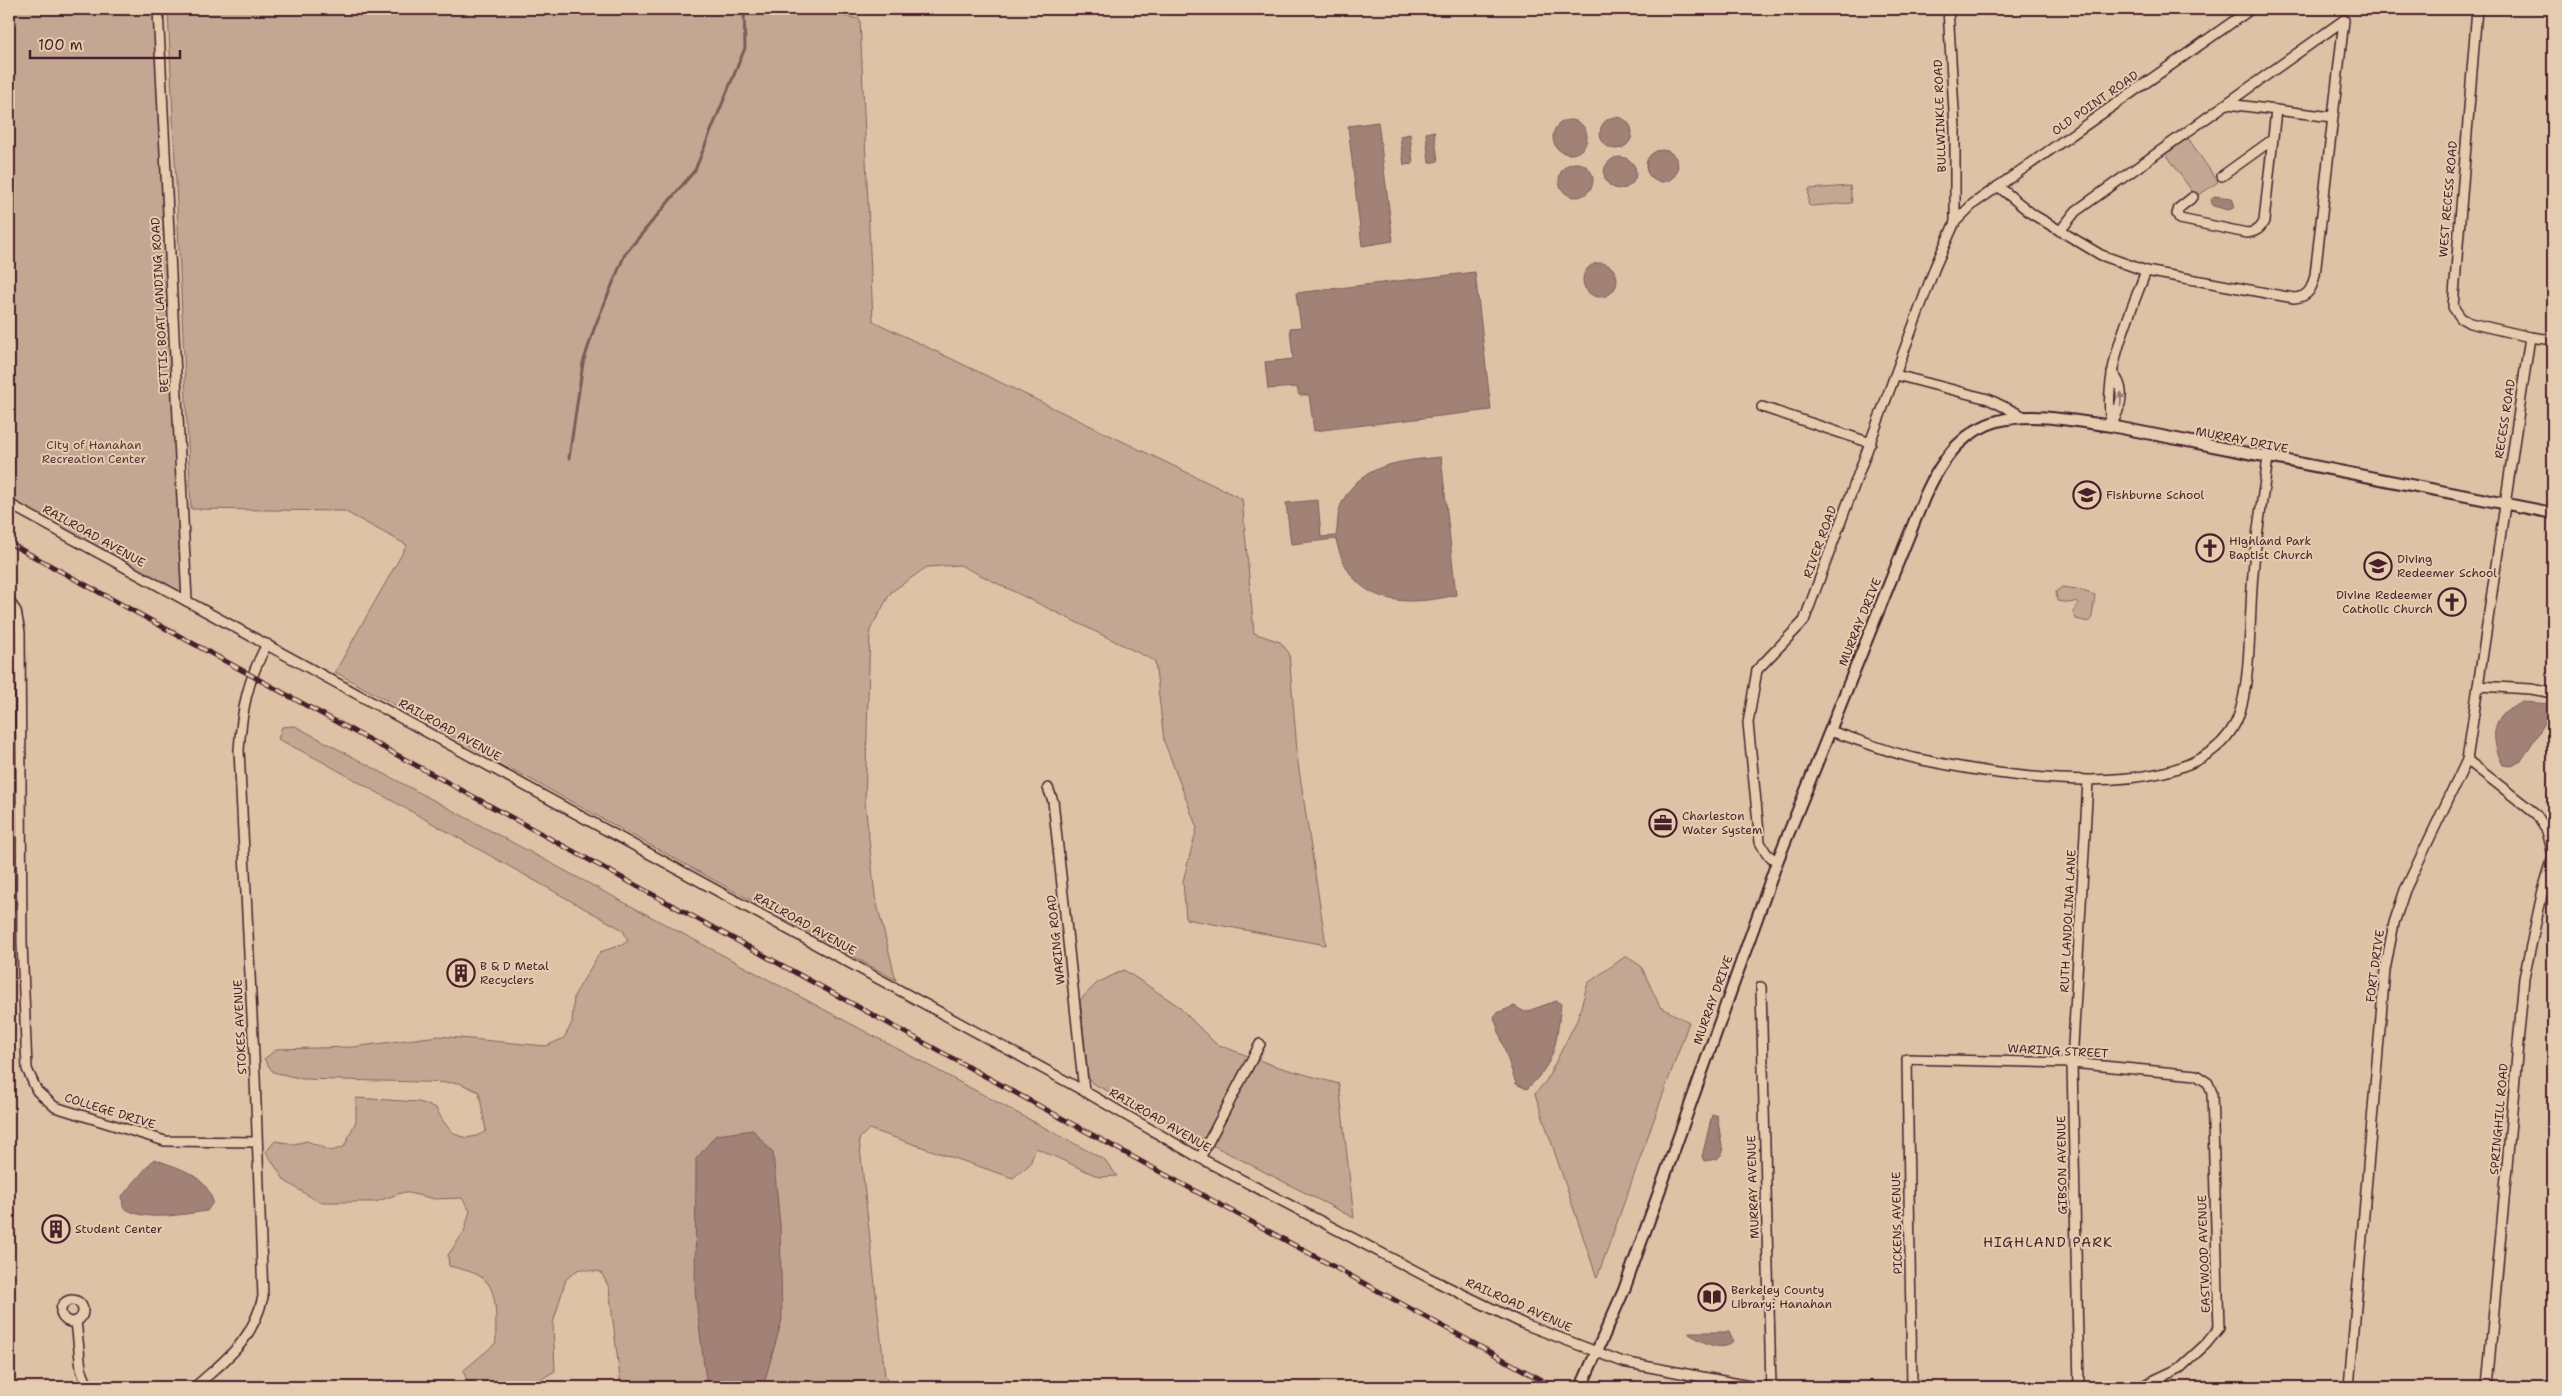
<svg xmlns="http://www.w3.org/2000/svg" width="2562" height="1396" font-family="'Shantell Sans',sans-serif">
	<rect width="100%" height="100%" fill="#ddc2a6"/>
	<filter id="ink" filterUnits="userSpaceOnUse"><feTurbulence type="fractalNoise" baseFrequency=".02" numOctaves="2"/><feDisplacementMap in="SourceGraphic" scale="10" xChannelSelector="R" yChannelSelector="G"/><feConvolveMatrix kernelMatrix="1 2 1 2 8 2 1 2 1" color-interpolation-filters="sRGB"/></filter>
	<g filter="url(#ink)">
		<g fill="#c4a792" stroke="#87635e">
			<polygon points="9,9 158,9 187,601 9,504"/>
			<polygon points="168,9 812,9 812,11 860,19 873,321 1242,499 1254,633 1280,642 1289,653 1298,763 1326,945 1186,919 1183,881 1197,828 1164,741 1155,661 960,565 927,567 891,592 870,630 865,801 875,896 896,980 335,672 407,545 344,511 191,509"/>
			<polygon points="2188,138 2218,182 2196,197 2166,154"/>
			<polygon points="1850,186 1852,203 1810,206 1808,204 1809,189"/>
			<polygon points="2062,587 2077,589 2095,595 2092,617 2089,622 2076,619 2073,612 2078,604 2076,601 2071,603 2057,601 2056,592"/>
			<path d="M295,726L1105,1160L1117,1176L1099,1177L1036,1148L1030,1164L1013,1178L869,1129L859,1139L885,1376L891,1387H621L609,1288L601,1272L579,1269L566,1279L553,1323L555,1371L528,1387H477L467,1380L463,1371L496,1343C495,1326 499,1294 486,1281C478,1272 460,1269 449,1266L448,1255L464,1232L470,1211L462,1198L435,1199L404,1192L375,1202H319L285,1181L266,1152L275,1141L294,1144L307,1141L331,1151L344,1147L356,1121V1098L419,1102L436,1108C447,1131 461,1147 486,1131L479,1092L459,1083L303,1079L273,1072L264,1059L277,1049L353,1047L438,1036L546,1046L564,1038L572,1023L574,996L600,952L622,945L628,941L623,930L321,761L278,739L282,727Z"/>
			<polygon points="1626,956 1641,966 1660,1007 1689,1022 1597,1278 1535,1094 1546,1081 1577,1020 1588,983"/>
			<polygon points="1124,970 1177,1005 1216,1044 1275,1066 1339,1084 1354,1218 1092,1083 1088,1076 1080,1000 1097,983"/>
		</g>
		<g fill="#a28176" stroke="#7f5a58">
			<circle cx="1616" cy="133" r="16"/>
			<circle cx="1570" cy="137" r="17"/>
			<polygon points="1378,122 1393,241 1362,246 1348,126"/>
			<polygon points="1434,131 1438,161 1429,163 1426,133"/>
			<polygon points="1410,134 1413,164 1404,165 1400,136"/>
			<circle cx="1662" cy="166" r="16"/>
			<circle cx="1620" cy="173" r="16"/>
			<circle cx="1576" cy="180" r="17"/>
			<polygon points="2214,196 2232,198 2235,207 2229,210 2213,206 2211,200"/>
			<circle cx="1600" cy="280" r="17"/>
			<polygon points="1475,272 1491,410 1314,431 1309,395 1299,395 1297,387 1268,389 1265,362 1293,359 1290,328 1301,327 1296,293"/>
			<path d="M1441,457L1456,595C1401,608 1350,604 1336,539L1291,544L1286,503L1318,500L1321,537L1336,536C1338,526 1337,514 1341,505C1359,463 1402,461 1441,457Z"/>
			<path d="M2522,702L2553,704V710L2521,761L2512,766L2503,765C2489,738 2491,713 2522,702Z"/>
			<path d="M1556,1001L1561,1004C1556,1044 1557,1060 1527,1089L1516,1084L1494,1017L1497,1013L1514,1006L1525,1012Z"/>
			<polygon points="1712,1115 1717,1115 1723,1153 1717,1159 1704,1161 1702,1157"/>
			<polygon points="753,1130 773,1153 780,1225 782,1320 763,1387 710,1387 706,1382 695,1291 696,1159 716,1135"/>
			<path d="M154,1159C178,1168 206,1174 213,1202L207,1211C182,1214 144,1223 123,1207L122,1196Z"/>
			<path d="M1689,1332H1729L1733,1341C1722,1354 1701,1341 1689,1334Z"/>
		</g>
		<g fill="none" stroke-linecap="round" stroke-linejoin="round">
			<polyline stroke="#7f5a58" stroke-width="3" points="569,458 583,363 595,326 625,254 695,170 745,48 744,9"/>
			<g stroke="#4a1f2b" stroke-width="12">
				<g id="minor">
					<polyline points="158,9 187,601"/>
					<polyline points="1948,9 1955,128 1955,222"/>
					<polyline points="2477,9 2453,307 2461,318 2470,323 2530,337 2553,340"/>
					<polyline points="2228,104 2332,117"/>
					<polyline points="2222,176 2272,140"/>
					<path d="M1998,186L2032,214L2101,255L2146,271L2294,298C2309,297 2312,288 2315,275L2344,20L2076,211L2060,231"/>
					<path d="M2193,197L2179,208L2177,214L2180,219L2247,233C2256,232 2261,229 2264,221L2276,110"/>
					<polyline points="1896,375 1988,399 2023,416"/>
					<polyline points="1762,407 1871,443"/>
					<path d="M2111,426C2103,372 2127,321 2146,271"/>
					<path d="M2111,426C2120,409 2128,389 2112,373"/>
					<polyline points="9,504 1084,1091 1200,1158 1429,1278 1524,1324 1623,1362 1755,1387"/>
					<polyline points="9,601 16,611 20,632 22,943 27,1069 37,1091 55,1107 165,1141 257,1142"/>
					<polyline points="2478,686 2531,689 2553,693"/>
					<path d="M1830,731C1860,740 1892,754 1923,760C2001,776 2191,809 2235,724C2252,691 2249,613 2253,574C2256,535 2263,497 2268,458"/>
					<polyline points="2467,760 2536,814 2547,831 2553,854"/>
					<polyline points="1048,788 1053,801 1084,1091"/>
					<polyline points="1777,862 1766,853 1760,842 1748,723 1757,670 1804,621 1935,267 1955,222 1973,204 2251,9"/>
					<polyline points="1761,987 1771,1387"/>
					<polyline points="1200,1158 1260,1044"/>
					<circle cx="72" cy="1311" r="11"/>
					<polyline points="76,1321 81,1369 88,1387"/>
					<path d="M195,1387C227,1358 252,1342 263,1297L255,1077L239,750C242,709 247,681 267,644"/>
					<polyline points="1912,1387 1907,1059 2072,1063 2196,1075 2208,1083 2212,1093 2219,1328 2206,1344 2180,1368 2140,1387"/>
					<polyline points="2079,1387 2072,1063 2088,781"/>
					<polyline points="2349,1387 2385,970 2394,923 2405,890 2467,760 2530,337"/>
					<polyline points="2487,1387 2524,978 2543,890 2553,857"/>
				</g>
			</g>
			<g stroke="#4a1f2b" stroke-width="14">
				<path id="tertiary" d="M1581,1387L1624,1290L1777,862L1924,498C1967,401 2021,412 2111,426L2553,513"/>
			</g>
			<use href="#minor" stroke="#e6ccae" stroke-width="9"/>
			<use href="#tertiary" stroke="#e6ccae" stroke-width="10"/>
			<g stroke="#4a1f2b" stroke-width="5">
				<polyline id="rail" points="9,543 1554,1387"/>
			</g>
			<use href="#rail" stroke="#e6ccae" stroke-width="3" stroke-dasharray="9" stroke-linecap="butt"/>
		</g>
		<defs><path id="oneway-solid" d="M-6-.8H1V-3.2L6.5 0L1 3.2V.8H-6Z" transform="scale(1.25)"/></defs>
		<use fill="#98766c" href="#oneway-solid" transform="translate(2121 399) rotate(-86)"/>
	</g>
	<defs>
		<g id="school-ring" transform="scale(1.4375)"><circle r="9.5" fill="#e6ccae" stroke="#4a1f2b" stroke-width="1.5"/><path d="M0-5L7-2L0 1L-7-2ZM-4 1L0 2.5L4 1V4Q0 6-4 4Z" fill="#4a1f2b"/></g>
		<g id="church-ring" transform="scale(1.4375)"><circle r="9.5" fill="#e6ccae" stroke="#4a1f2b" stroke-width="1.5"/><path d="M-1.2-6h2.4v3.5h3.3v2.4h-3.3V6h-2.4V-.1h-3.3v-2.4h3.3Z" fill="#4a1f2b"/></g>
		<g id="office-ring" transform="scale(1.4375)"><circle r="9.5" fill="#e6ccae" stroke="#4a1f2b" stroke-width="1.5"/><path d="M-6-3h4V-5.5h4V-3h4V5H-6ZM-1-4.5V-3h2v-1.5ZM-6 0V1H6V0Z" fill="#4a1f2b"/></g>
		<g id="building-ring" transform="scale(1.4375)"><circle r="9.5" fill="#e6ccae" stroke="#4a1f2b" stroke-width="1.5"/><path d="M-4-6H4V6H1V3H-1V6H-4ZM-2.5-4.3h1.7v1.8h-1.7ZM.8-4.3h1.7v1.8H.8ZM-2.5-1h1.7V.8h-1.7ZM.8-1h1.7V.8H.8Z" fill="#4a1f2b"/></g>
		<g id="library-ring" transform="scale(1.4375)"><circle r="9.5" fill="#e6ccae" stroke="#4a1f2b" stroke-width="1.5"/><path d="M-6-4Q-3-5.5-.7-3.5V5Q-3 3-6 4ZM6-4Q3-5.5 .7-3.5V5Q3 3 6 4Z" fill="#4a1f2b"/></g>
	</defs>
	<g fill-rule="evenodd">
		<use href="#school-ring" x="2087" y="495"/>
		<use href="#church-ring" x="2210" y="548"/>
		<use href="#school-ring" x="2378" y="566"/>
		<use href="#church-ring" x="2452" y="602"/>
		<use href="#office-ring" x="1663" y="823"/>
		<use href="#building-ring" x="461" y="973"/>
		<use href="#building-ring" x="56" y="1229"/>
		<use href="#library-ring" x="1712" y="1297"/>
	</g>
	<g text-anchor="middle" dominant-baseline="central" stroke-width="4" stroke-linejoin="round" paint-order="stroke">
		<g font-size="12" fill="#4a1f2b" stroke="#e6ccae">
			<text transform="translate(2095 103) rotate(-35)">OLD POINT ROAD</text>
			<text transform="translate(1940 116) rotate(-92)">BULLWINKLE ROAD</text>
			<text transform="translate(2448 199) rotate(-85)">WEST RECESS ROAD</text>
			<text transform="translate(160 305) rotate(-93)">BETTIS BOAT LANDING ROAD</text>
			<text transform="translate(2505 419) rotate(-81)">RECESS ROAD</text>
			<text transform="translate(2242 440) rotate(11)">MURRAY DRIVE</text>
			<text transform="translate(94 536) rotate(29)">RAILROAD AVENUE</text>
			<text transform="translate(1820 542) rotate(-70)">RIVER ROAD</text>
			<text transform="translate(1860 622) rotate(-68)">MURRAY DRIVE</text>
			<text transform="translate(450 730) rotate(29)">RAILROAD AVENUE</text>
			<text transform="translate(2068 921) rotate(-87)">RUTH LANDOLINA LANE</text>
			<text transform="translate(805 924) rotate(29)">RAILROAD AVENUE</text>
			<text transform="translate(1056 940) rotate(-96)">WARING ROAD</text>
			<text transform="translate(2375 966) rotate(-82)">FORT DRIVE</text>
			<text transform="translate(1713 1000) rotate(-70)">MURRAY DRIVE</text>
			<text transform="translate(240 1027) rotate(-93)">STOKES AVENUE</text>
			<text transform="translate(2058 1051) rotate(3)">WARING STREET</text>
			<text transform="translate(110 1111) rotate(17)">COLLEGE DRIVE</text>
			<text transform="translate(2499 1119) rotate(-85)">SPRINGHILL ROAD</text>
			<text transform="translate(1160 1120) rotate(30)">RAILROAD AVENUE</text>
			<text transform="translate(2062 1165) rotate(-91)">GIBSON AVENUE</text>
			<text transform="translate(1753 1187) rotate(-92)">MURRAY AVENUE</text>
			<text transform="translate(1897 1223) rotate(-91)">PICKENS AVENUE</text>
			<text transform="translate(2204 1254) rotate(-92)">EASTWOOD AVENUE</text>
			<text transform="translate(1519 1305) rotate(24)">RAILROAD AVENUE</text>
		</g>
		<g font-size="12" fill="#5c333a" stroke="#e6ccae">
			<text x="94" y="445">City of Hanahan<tspan x="94" dy="14">Recreation Center</tspan></text>
		</g>
		<g font-size="12" fill="#4a1f2b" stroke="#e6ccae" text-anchor="start">
			<text x="2106" y="495">Fishburne School</text>
			<text x="2229" y="541">Highland Park<tspan x="2229" dy="14">Baptist Church</tspan></text>
			<text x="2397" y="559">Diving<tspan x="2397" dy="14">Redeemer School</tspan></text>
			<text x="2433" y="595" text-anchor="end">Divine Redeemer<tspan x="2433" dy="14">Catholic Church</tspan></text>
			<text x="1682" y="816">Charleston<tspan x="1682" dy="14">Water System</tspan></text>
			<text x="480" y="966">B &amp; D Metal<tspan x="480" dy="14">Recyclers</tspan></text>
			<text x="75" y="1229">Student Center</text>
			<text x="1731" y="1290">Berkeley County<tspan x="1731" dy="14">Library: Hanahan</tspan></text>
		</g>
		<g font-size="14" letter-spacing="1" fill="#4a1f2b" stroke="#e6ccae">
			<text x="2048" y="1242">HIGHLAND PARK</text>
		</g>
	</g>
	<rect width="2562" height="1396" fill="none" stroke="#e6ccae" stroke-width="30"/>
	<rect x="15" y="15" width="2532" height="1366" fill="none" stroke="#4a1f2b" stroke-width="2" filter="url(#ink)"/>
	<path d="M30 50v8h150v-8" fill="none" stroke="#4a1f2b" stroke-width="2.5"/>
	<text x="38" y="50" font-size="15" fill="#4a1f2b" stroke="#e6ccae" stroke-width="4" paint-order="stroke">100 m</text>
</svg>
